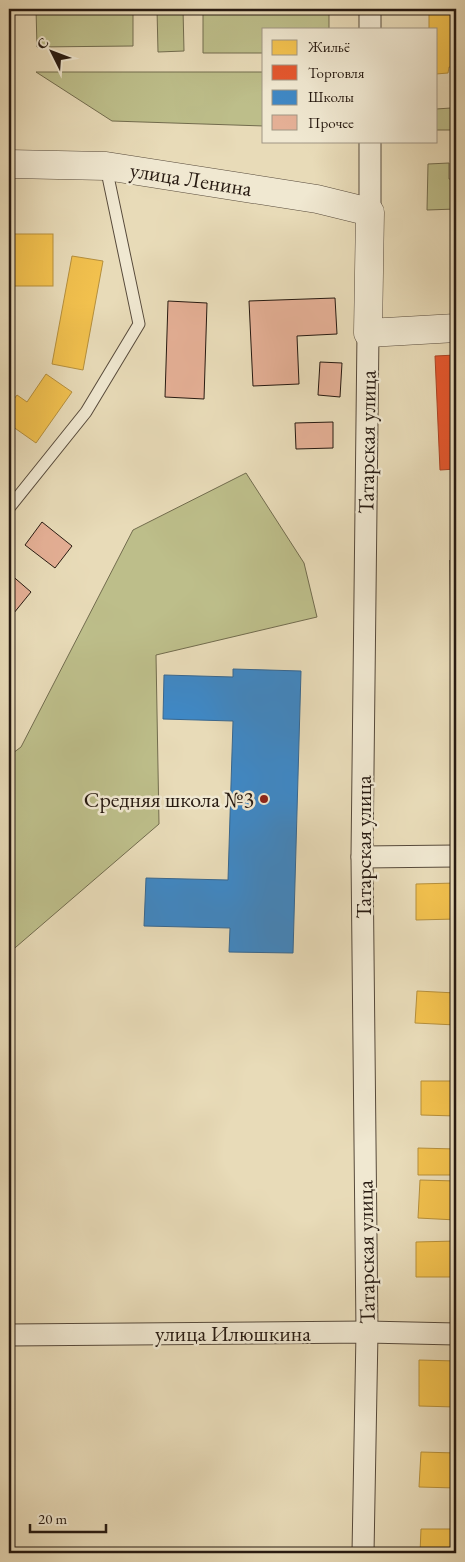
<svg xmlns="http://www.w3.org/2000/svg" width="465" height="1562" font-family="'EB Garamond',serif">
	<rect width="100%" height="100%" fill="#e8dbb8"/>
	<filter id="stains"><feTurbulence type="fractalNoise" baseFrequency=".004" numOctaves="4"/><feColorMatrix values="0 0 0 0 .2 0 0 0 0 .09 0 0 0 0 .02 0 0 0 .5 -.17"/></filter>
	<radialGradient id="worn" r=".72"><stop offset=".6" stop-color="#630" stop-opacity="0"/><stop offset="1" stop-color="#630" stop-opacity=".3"/></radialGradient>
	<g fill="#bdbe8a" stroke="#726c4e">
		<polygon points="36,9 133,9 133,46 37,47"/>
		<polygon points="157,9 183,9 184,51 158,52"/>
		<polygon points="203,9 329,9 329,29 264,29 264,53 203,53"/>
		<polygon points="36,72 264,72 264,126 112,121"/>
		<polygon points="451,108 451,130 436,130 436,109"/>
		<polygon points="449,163 449,179 456,179 456,209 427,210 428,164"/>
		<polygon points="246,473 304,563 317,617 156,655 159,824 9,953 9,756 21,747 133,530"/>
	</g>
	<g fill="#f2c14e" stroke="#b58f3c">
		<polygon points="429,9 456,9 456,67 449,67 448,73 436,74 436,29 429,29"/>
		<rect x="9" y="234" width="44" height="52"/>
		<polygon points="72,256 103,261 83,370 52,364"/>
		<polygon points="46,374 72,392 36,443 9,424 9,406 17,395 27,402"/>
		<polygon points="456,883 456,919 416,920 416,884"/>
		<polygon points="417,991 456,993 456,1025 415,1023"/>
		<polygon points="421,1081 456,1081 456,1116 421,1115"/>
		<polygon points="418,1148 456,1149 456,1175 418,1175"/>
		<polygon points="420,1180 456,1181 456,1220 418,1218"/>
		<polygon points="456,1241 456,1277 416,1277 416,1242"/>
		<polygon points="419,1360 456,1361 456,1407 419,1406"/>
		<polygon points="421,1452 456,1453 456,1488 419,1487"/>
		<polygon points="421,1529 456,1529 456,1553 420,1553"/>
	</g>
	<polygon fill="#e4572e" stroke="#ab4525" points="456,355 456,469 440,470 435,356"/>
	<polygon fill="#3f88c5" stroke="#38678f" points="233,669 301,671 293,953 229,952 230,928 144,926 146,878 228,880 233,721 163,719 164,675 233,677"/>
	<g fill="#e4af95" stroke="#271a11">
		<polygon points="335,298 337,334 297,336 299,384 253,386 249,301"/>
		<polygon points="168,301 207,303 204,399 165,397"/>
		<polygon points="320,362 342,363 340,397 318,395"/>
		<polygon points="333,422 333,448 296,449 295,423"/>
		<polygon points="42,522 72,546 55,568 25,545"/>
		<polygon points="450,560 456,560 456,791 452,791"/>
		<polygon points="9,573 31,592 9,619"/>
	</g>
	<g fill="none" stroke-linecap="round" stroke-linejoin="round">
		<g stroke="#574a3b" stroke-width="13">
			<polyline id="service" points="9,508 86,412 139,324 106,167"/>
		</g>
		<g stroke="#574a3b" stroke-width="23">
			<g id="minor">
				<polyline points="370,9 370,29"/>
				<polyline points="370,141 370,212"/>
				<polyline points="362,857 456,856"/>
				<polyline points="9,1335 367,1332 456,1334"/>
				<polyline points="363,1553 367,1332 362,857 368,333"/>
			</g>
		</g>
		<g stroke="#574a3b" stroke-width="29">
			<polyline id="tertiary" points="9,164 106,166 317,199 370,212 368,333 456,328"/>
		</g>
		<use href="#service" stroke="#f0e8d1" stroke-width="11"/>
		<use href="#minor" stroke="#f0e8d1" stroke-width="21"/>
		<use href="#tertiary" stroke="#f0e8d1" stroke-width="28"/>
	</g>
	<circle fill="#8f2418" stroke="#f0e8d1" stroke-width="2" cx="264" cy="799" r="5"/>
	<g text-anchor="middle" dominant-baseline="central" stroke-width="5" stroke-linejoin="round" paint-order="stroke">
		<g font-size="22" fill="#271a11" stroke="#f0e8d1">
			<text transform="translate(191 179) rotate(9)">улица Ленина</text>
			<text transform="translate(367 442) rotate(-89)">Татарская улица</text>
			<text transform="translate(363 847) rotate(-90)">Татарская улица</text>
			<text transform="translate(366 1252) rotate(-91)">Татарская улица</text>
			<text x="233" y="1333">улица Илюшкина</text>
		</g>
		<g font-size="22" fill="#271a11" stroke="#f0e8d1" text-anchor="end">
			<text x="254" y="799">Средняя школа №3</text>
		</g>
	</g>
	<rect width="465" height="1562" fill="none" stroke="#e8dbb8" stroke-width="30"/>
	<rect x="10" y="10" width="445" height="1542" fill="none" stroke="#271a11" stroke-width="2.5"/>
	<rect x="15" y="15" width="435" height="1532" fill="none" stroke="#271a11"/>
	<rect x="262" y="28" width="175" height="115" fill="#f0e8d1" stroke="#a09684"/>
	<rect x="272" y="40" width="25" height="15" fill="#f2c14e" stroke="#a09684"/>
	<text x="308" y="52" font-size="15" fill="#271a11">Жильё</text>
	<rect x="272" y="65" width="25" height="15" fill="#e4572e" stroke="#a09684"/>
	<text x="308" y="78" font-size="15" fill="#271a11">Торговля</text>
	<rect x="272" y="90" width="25" height="15" fill="#3f88c5" stroke="#a09684"/>
	<text x="308" y="102" font-size="15" fill="#271a11">Школы</text>
	<rect x="272" y="115" width="25" height="15" fill="#e4af95" stroke="#a09684"/>
	<text x="308" y="128" font-size="15" fill="#271a11">Прочее</text>
	<g transform="translate(52 52) rotate(312)" stroke="#f0e8d1" stroke-width="4" paint-order="stroke">
	<path d="M0-4L9 19L0 12L-9 19Z" fill="#271a11"/>
	<text y="-8" font-size="14" font-weight="bold" text-anchor="middle" fill="#271a11">С</text>
	</g>
	<path d="M30 1524v8h76v-8" fill="none" stroke="#271a11" stroke-width="2.5"/>
	<text x="38" y="1524" font-size="15" fill="#271a11" stroke="#f0e8d1" stroke-width="4" paint-order="stroke">20 m</text>
	<rect width="100%" height="100%" filter="url(#stains)"/>
	<rect width="100%" height="100%" fill="url(#worn)"/>
</svg>
